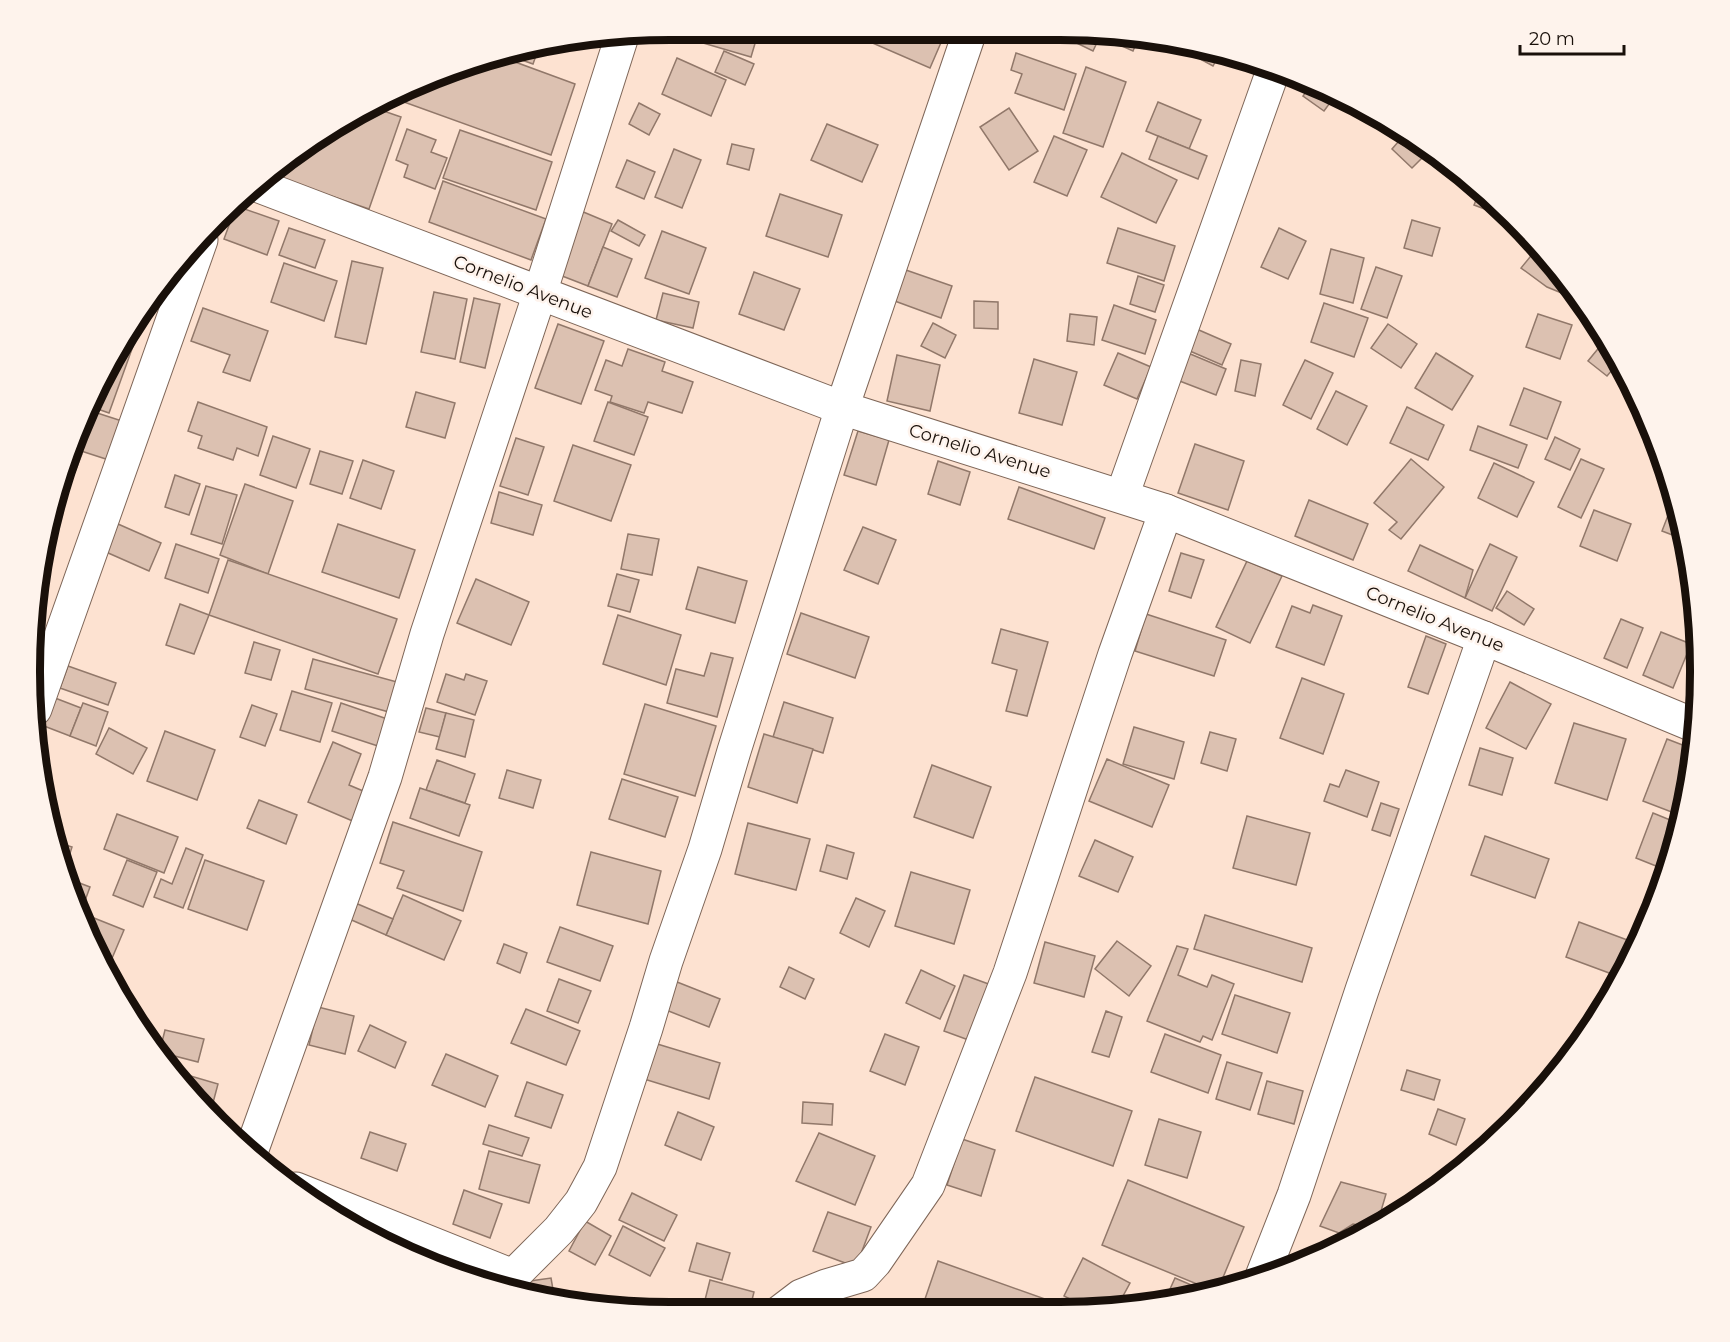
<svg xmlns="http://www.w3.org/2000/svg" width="1730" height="1342" font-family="Montserrat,sans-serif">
	<rect width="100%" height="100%" fill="#fde2d1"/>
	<g fill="#dcc1b1" stroke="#91786a" stroke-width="1.5">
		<polygon points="707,30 759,30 751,57 703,43"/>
		<polygon points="845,31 946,31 930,68"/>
		<polygon points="1052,31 1101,31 1102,32 1093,51"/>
		<polygon points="1107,33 1138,39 1133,51 1104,38"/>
		<polygon points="539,47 533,64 502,53 505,52"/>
		<polygon points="1178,47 1219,55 1213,66"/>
		<polygon points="724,51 754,64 745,85 715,72"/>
		<polygon points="1016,53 1076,74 1064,110 1015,93 1022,74 1011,70"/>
		<polygon points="496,55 575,84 551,155 404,102 407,92"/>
		<polygon points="677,58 726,80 711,116 662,94"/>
		<polygon points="1086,67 1126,82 1103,147 1063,133"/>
		<polygon points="1311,85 1335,96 1324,111 1303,96"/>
		<polygon points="1158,102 1201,120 1189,149 1146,131"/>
		<polygon points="639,103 660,114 649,135 629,124"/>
		<polygon points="372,107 401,117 369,209 272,176 350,116"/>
		<polygon points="1009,108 1038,151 1009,170 980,127"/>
		<polygon points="827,124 878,145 862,182 811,160"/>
		<polygon points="407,129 436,140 431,152 447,158 435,189 404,177 408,165 396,160"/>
		<polygon points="460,130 552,162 536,210 443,178"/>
		<polygon points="1405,134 1429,151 1412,168 1392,149"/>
		<polygon points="1054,136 1087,150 1067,196 1034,182"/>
		<polygon points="1158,136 1207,156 1198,179 1149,159"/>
		<polygon points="732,144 754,149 749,170 727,164"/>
		<polygon points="674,149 701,160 682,208 655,197"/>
		<polygon points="1122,153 1177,180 1156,223 1101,197"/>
		<polygon points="627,160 655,172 644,199 616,187"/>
		<polygon points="443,181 546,219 531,260 429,222"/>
		<polygon points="1481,188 1500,208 1498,214 1474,205"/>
		<polygon points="780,194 842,215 828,257 766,236"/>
		<polygon points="236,206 279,221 267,255 224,239"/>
		<polygon points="581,211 612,224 588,286 557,274"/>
		<polygon points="618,220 645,235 639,246 611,231"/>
		<polygon points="1412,220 1440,228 1432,256 1404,248"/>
		<polygon points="289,228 325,240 315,268 279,255"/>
		<polygon points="1118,228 1175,246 1164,281 1107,263"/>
		<polygon points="1279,228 1306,241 1288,279 1261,267"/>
		<polygon points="662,231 706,248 689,294 645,278"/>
		<polygon points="1539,246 1572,292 1569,296 1547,287 1521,268"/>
		<polygon points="603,247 632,259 617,297 588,286"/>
		<polygon points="1331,249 1364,258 1353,303 1320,294"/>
		<polygon points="352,261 383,268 366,344 335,337"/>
		<polygon points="284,263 337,281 324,321 271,302"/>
		<polygon points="1376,267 1402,276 1387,318 1361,309"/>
		<polygon points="903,269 952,286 941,318 892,300"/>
		<polygon points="754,272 800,289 784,330 739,314"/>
		<polygon points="1138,276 1164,285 1155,312 1130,304"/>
		<polygon points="434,292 467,299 455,359 421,352"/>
		<polygon points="663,293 699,302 693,328 656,320"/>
		<polygon points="474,298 500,304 485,368 460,362"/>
		<polygon points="974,301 998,302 998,329 974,328"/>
		<polygon points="1324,303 1368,318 1354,357 1311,342"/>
		<polygon points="1114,305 1156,320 1145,354 1102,340"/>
		<polygon points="203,308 268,331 250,381 223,372 230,355 191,341"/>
		<polygon points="1070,314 1097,317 1094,345 1067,341"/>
		<polygon points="1538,314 1572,325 1560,359 1526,347"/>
		<polygon points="933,323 956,335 945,358 921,346"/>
		<polygon points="558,324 604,341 581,404 535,388"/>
		<polygon points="1388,324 1417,344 1401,368 1371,348"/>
		<polygon points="1192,327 1231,344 1222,365 1183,348"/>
		<polygon points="130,332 137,335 109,413 92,407 116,351"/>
		<polygon points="1606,339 1619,362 1607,376 1588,361"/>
		<polygon points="628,349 665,362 662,371 693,382 682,413 648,402 644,413 610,402 612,396 595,390 606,360 622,366"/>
		<polygon points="1118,353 1151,367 1137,399 1104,385"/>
		<polygon points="1188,353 1226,369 1216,395 1177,380"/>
		<polygon points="1436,353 1473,376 1452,410 1415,388"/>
		<polygon points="897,355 940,365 930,411 887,401"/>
		<polygon points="1034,359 1077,372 1062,425 1019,413"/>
		<polygon points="1241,360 1261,364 1255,396 1235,391"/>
		<polygon points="1305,360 1333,373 1311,419 1283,405"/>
		<polygon points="1524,388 1561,402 1547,439 1510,425"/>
		<polygon points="1336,391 1367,406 1347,445 1317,429"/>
		<polygon points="416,392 455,403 445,438 406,427"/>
		<polygon points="198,402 267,427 258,456 237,448 233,460 198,448 202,436 188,431"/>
		<polygon points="608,402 648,417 634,455 594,441"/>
		<polygon points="1407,407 1444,425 1428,460 1390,443"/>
		<polygon points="91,411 125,422 112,461 75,449"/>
		<polygon points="1478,426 1527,445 1518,468 1470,450"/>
		<polygon points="858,431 889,440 876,485 844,475"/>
		<polygon points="273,436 310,449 296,488 260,475"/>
		<polygon points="1555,437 1580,449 1570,470 1545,459"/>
		<polygon points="516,438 544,447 528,495 500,486"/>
		<polygon points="1195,444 1244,461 1228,510 1178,493"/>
		<polygon points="573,445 631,465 611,521 554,501"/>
		<polygon points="74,451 82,454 69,487 61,484"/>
		<polygon points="320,451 353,461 342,494 310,484"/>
		<polygon points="1411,459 1444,487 1401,539 1389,530 1397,522 1374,503"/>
		<polygon points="1581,459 1604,469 1581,518 1558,507"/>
		<polygon points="363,460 394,471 381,509 350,498"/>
		<polygon points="938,461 970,472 960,505 928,494"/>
		<polygon points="1494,463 1534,482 1517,517 1478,498"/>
		<polygon points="175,475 200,484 189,515 165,507"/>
		<polygon points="245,484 293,501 268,574 220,555"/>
		<polygon points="206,486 237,495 222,544 191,534"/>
		<polygon points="1019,487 1105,518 1094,549 1008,519"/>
		<polygon points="499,492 542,505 533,535 491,523"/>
		<polygon points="1309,500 1368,524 1353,560 1295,536"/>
		<polygon points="1674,500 1683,539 1662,531"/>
		<polygon points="1594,510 1631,524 1617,561 1580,546"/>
		<polygon points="118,524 161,543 149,571 106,552"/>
		<polygon points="338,524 415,550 399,598 322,572"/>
		<polygon points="863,527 896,540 878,584 844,570"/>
		<polygon points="628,534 659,539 652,575 621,569"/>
		<polygon points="176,544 219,559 208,593 165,578"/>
		<polygon points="1490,544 1517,557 1492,611 1465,598"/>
		<polygon points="1420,545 1473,570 1465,598 1408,571"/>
		<polygon points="1181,553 1204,560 1191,598 1169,591"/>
		<polygon points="228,560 397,619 378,674 209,615"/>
		<polygon points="1247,561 1282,576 1250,643 1216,627"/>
		<polygon points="698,567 747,581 735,623 686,609"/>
		<polygon points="617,574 639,580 630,612 608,606"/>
		<polygon points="476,579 529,602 511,645 457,623"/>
		<polygon points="1507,591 1534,609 1524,625 1496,608"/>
		<polygon points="180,604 209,615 194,654 166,645"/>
		<polygon points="1313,605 1342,616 1324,665 1276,647 1292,606 1310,613"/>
		<polygon points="801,613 869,637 855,678 787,654"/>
		<polygon points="1146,614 1226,640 1214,676 1135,651"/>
		<polygon points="618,615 681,635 666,685 603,664"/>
		<polygon points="1621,619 1643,628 1627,668 1604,658"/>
		<polygon points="1001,629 1048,642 1027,716 1006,711 1017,670 992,663"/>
		<polygon points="1661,632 1691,644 1673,688 1643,675"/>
		<polygon points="1426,636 1446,644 1428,694 1408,687"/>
		<polygon points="254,642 280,650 271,680 245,673"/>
		<polygon points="711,653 733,658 717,717 667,703 676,669 704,676"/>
		<polygon points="313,659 397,682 389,712 305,689"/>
		<polygon points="68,666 116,683 108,705 60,688"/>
		<polygon points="446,674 464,680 466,674 487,681 475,715 437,702"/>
		<polygon points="1302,678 1344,694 1323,754 1280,738"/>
		<polygon points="1510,682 1551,704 1526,749 1486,728"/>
		<polygon points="292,691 332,703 320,742 280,730"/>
		<polygon points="55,698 81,708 70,736 44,726"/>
		<polygon points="784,702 833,718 823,753 773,737"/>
		<polygon points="83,703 108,712 96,746 70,736"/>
		<polygon points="341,703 393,721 384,748 332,731"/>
		<polygon points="645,704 716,726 695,796 624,774"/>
		<polygon points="252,705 277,714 265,746 240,737"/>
		<polygon points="426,708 446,713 440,737 419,732"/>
		<polygon points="446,713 474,720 465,757 436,749"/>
		<polygon points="1574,723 1626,739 1607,800 1555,783"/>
		<polygon points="1134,727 1184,742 1174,779 1123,764"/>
		<polygon points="109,728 147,748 133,774 96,754"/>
		<polygon points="165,731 215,750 197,800 147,781"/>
		<polygon points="1210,732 1236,739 1227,771 1201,763"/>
		<polygon points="764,734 813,749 797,803 748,787"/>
		<polygon points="1667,739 1693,749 1682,816 1643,801"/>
		<polygon points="333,742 361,754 349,785 375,796 362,825 308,802"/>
		<polygon points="1480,748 1513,758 1502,795 1469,785"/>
		<polygon points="1107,759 1169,785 1152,827 1089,801"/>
		<polygon points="437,760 475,774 465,803 426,790"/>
		<polygon points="932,765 991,787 973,838 914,817"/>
		<polygon points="507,770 541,780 533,808 499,798"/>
		<polygon points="1346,770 1379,782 1367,817 1324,801 1330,784 1339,787"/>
		<polygon points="622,779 678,797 665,837 609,819"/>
		<polygon points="420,788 470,805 459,836 410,818"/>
		<polygon points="259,800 297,815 286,844 247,828"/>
		<polygon points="1381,803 1399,809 1390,836 1372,830"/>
		<polygon points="49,812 57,816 51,830"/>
		<polygon points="1653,813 1680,824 1678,837 1666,870 1636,858"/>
		<polygon points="117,814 178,837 164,873 104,849"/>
		<polygon points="1247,816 1310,833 1296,885 1233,868"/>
		<polygon points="393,822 482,852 463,911 397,888 404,871 380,863"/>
		<polygon points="748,823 810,839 796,890 735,874"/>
		<polygon points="1485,836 1549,859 1535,898 1471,875"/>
		<polygon points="1095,840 1133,857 1118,892 1079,876"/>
		<polygon points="53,841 72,847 65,869"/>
		<polygon points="827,845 854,853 847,879 820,871"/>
		<polygon points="186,848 203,855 183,908 154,897 161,879 172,884"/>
		<polygon points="591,852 661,871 648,924 577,905"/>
		<polygon points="127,860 157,872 143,907 113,895"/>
		<polygon points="205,860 264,881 247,930 188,909"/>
		<polygon points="911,872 970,890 954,944 895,926"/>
		<polygon points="69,879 90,887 82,909"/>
		<polygon points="403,895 461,921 444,960 386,935"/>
		<polygon points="856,898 885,911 869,947 840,933"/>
		<polygon points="353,902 393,919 386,935 347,918"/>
		<polygon points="84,914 124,930 110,963 103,960"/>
		<polygon points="1205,915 1312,948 1302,982 1194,949"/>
		<polygon points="1579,922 1638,944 1634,954 1620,977 1566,957"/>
		<polygon points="560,927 613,946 600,981 547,962"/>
		<polygon points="1117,941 1151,966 1129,996 1095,969"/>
		<polygon points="1045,942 1095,956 1084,997 1034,983"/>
		<polygon points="504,944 527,953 520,973 497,963"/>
		<polygon points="1177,946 1188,949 1178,975 1207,987 1212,975 1234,984 1212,1040 1203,1036 1200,1042 1147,1021"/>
		<polygon points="789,967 814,979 805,999 780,987"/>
		<polygon points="921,970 955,986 940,1019 906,1003"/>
		<polygon points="964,975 994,986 974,1042 944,1031"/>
		<polygon points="559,979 591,991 578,1023 547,1011"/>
		<polygon points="672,980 720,999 709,1027 661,1008"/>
		<polygon points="1235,995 1290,1013 1277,1053 1222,1034"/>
		<polygon points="318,1007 354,1016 345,1054 309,1045"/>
		<polygon points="526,1009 580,1031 566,1065 511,1043"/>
		<polygon points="1106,1011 1122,1017 1109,1057 1092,1052"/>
		<polygon points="370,1025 406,1042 395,1068 358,1051"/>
		<polygon points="165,1030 204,1039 198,1062 163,1053 160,1050"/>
		<polygon points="885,1034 919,1047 905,1085 870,1071"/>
		<polygon points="1165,1034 1221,1055 1208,1093 1151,1072"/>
		<polygon points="654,1043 720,1063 709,1099 644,1079"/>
		<polygon points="446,1054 498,1076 485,1107 432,1085"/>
		<polygon points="1227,1062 1262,1073 1250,1110 1216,1099"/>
		<polygon points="1407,1070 1440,1080 1434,1100 1401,1090"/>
		<polygon points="177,1072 218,1084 210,1114"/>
		<polygon points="1035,1077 1132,1111 1113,1166 1016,1131"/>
		<polygon points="1267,1081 1303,1091 1294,1124 1258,1114"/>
		<polygon points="527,1082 563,1095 551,1128 515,1116"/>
		<polygon points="803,1102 833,1104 832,1125 802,1123"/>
		<polygon points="1438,1109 1465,1119 1456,1145 1429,1134"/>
		<polygon points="678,1112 714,1127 701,1160 665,1145"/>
		<polygon points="1159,1119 1201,1132 1187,1178 1145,1165"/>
		<polygon points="489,1125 529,1138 522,1156 483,1144"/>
		<polygon points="370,1132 406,1144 397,1171 361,1158"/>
		<polygon points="819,1133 875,1156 855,1205 796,1181"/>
		<polygon points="962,1139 995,1150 981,1196 947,1185"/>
		<polygon points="489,1151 540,1165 529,1203 479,1189"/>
		<polygon points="1128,1180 1244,1227 1219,1287 1209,1289 1102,1245"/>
		<polygon points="1341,1182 1386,1194 1376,1228 1353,1224 1339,1233 1320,1226"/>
		<polygon points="464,1190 502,1204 490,1238 453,1224"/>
		<polygon points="632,1193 677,1215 664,1241 619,1220"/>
		<polygon points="828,1212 871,1227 856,1267 813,1251"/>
		<polygon points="585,1221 611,1236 595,1265 569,1251"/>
		<polygon points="623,1226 665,1248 650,1276 609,1255"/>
		<polygon points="697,1243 730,1253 722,1280 689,1271"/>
		<polygon points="436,1257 471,1277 433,1265"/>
		<polygon points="1083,1258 1130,1283 1117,1307 1093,1311 1064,1296"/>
		<polygon points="938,1261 1059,1304 1057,1311 961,1311 925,1299"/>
		<polygon points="551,1278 555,1301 525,1293 523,1282"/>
		<polygon points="1175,1278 1203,1290 1166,1298"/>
		<polygon points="710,1280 754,1292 749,1312 702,1312"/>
	</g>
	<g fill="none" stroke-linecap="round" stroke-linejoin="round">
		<g stroke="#7e6658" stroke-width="35">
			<g id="minor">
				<polyline points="259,186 842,408 1166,511 1484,638 1696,726"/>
				<polyline points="1122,496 1274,68"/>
				<polyline points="35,709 201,240"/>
				<polyline points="251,1152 385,777 427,634 540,293 622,36"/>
				<polyline points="296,1189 513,1276"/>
				<polyline points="1261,1279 1294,1195 1362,990 1484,638"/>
				<polyline points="508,1288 513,1276 559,1230 581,1202 600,1167 646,1028 666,961 705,849 734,751 842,408 970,31"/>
				<polyline points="780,1312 801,1296 826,1286 863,1275 875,1262 928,1185 1010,973 1115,654 1166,511"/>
			</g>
		</g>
		<use href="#minor" stroke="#fff" stroke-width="33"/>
	</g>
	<g text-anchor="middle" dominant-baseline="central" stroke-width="5" stroke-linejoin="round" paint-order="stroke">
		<g font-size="18" fill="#19100a" stroke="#fef3ec">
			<text transform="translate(523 287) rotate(21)">Cornelio Avenue</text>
			<text transform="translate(980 451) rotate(17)">Cornelio Avenue</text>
			<text transform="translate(1435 619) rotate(22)">Cornelio Avenue</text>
		</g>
	</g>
	<path d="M0 0H1730V1342H0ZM670 40H1060A630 630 0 0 1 1690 670V672A630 630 0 0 1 1060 1302H670A630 630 0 0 1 40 672V670A630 630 0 0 1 670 40Z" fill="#fef3ec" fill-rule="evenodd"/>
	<path fill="none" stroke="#19100a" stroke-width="8" d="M670 40H1060A630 630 0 0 1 1690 670V672A630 630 0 0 1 1060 1302H670A630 630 0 0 1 40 672V670A630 630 0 0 1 670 40Z"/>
	<path d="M1520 45v9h104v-9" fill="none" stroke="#19100a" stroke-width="3"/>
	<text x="1529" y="45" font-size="18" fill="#19100a" stroke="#fef3ec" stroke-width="4.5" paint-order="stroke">20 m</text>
</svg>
